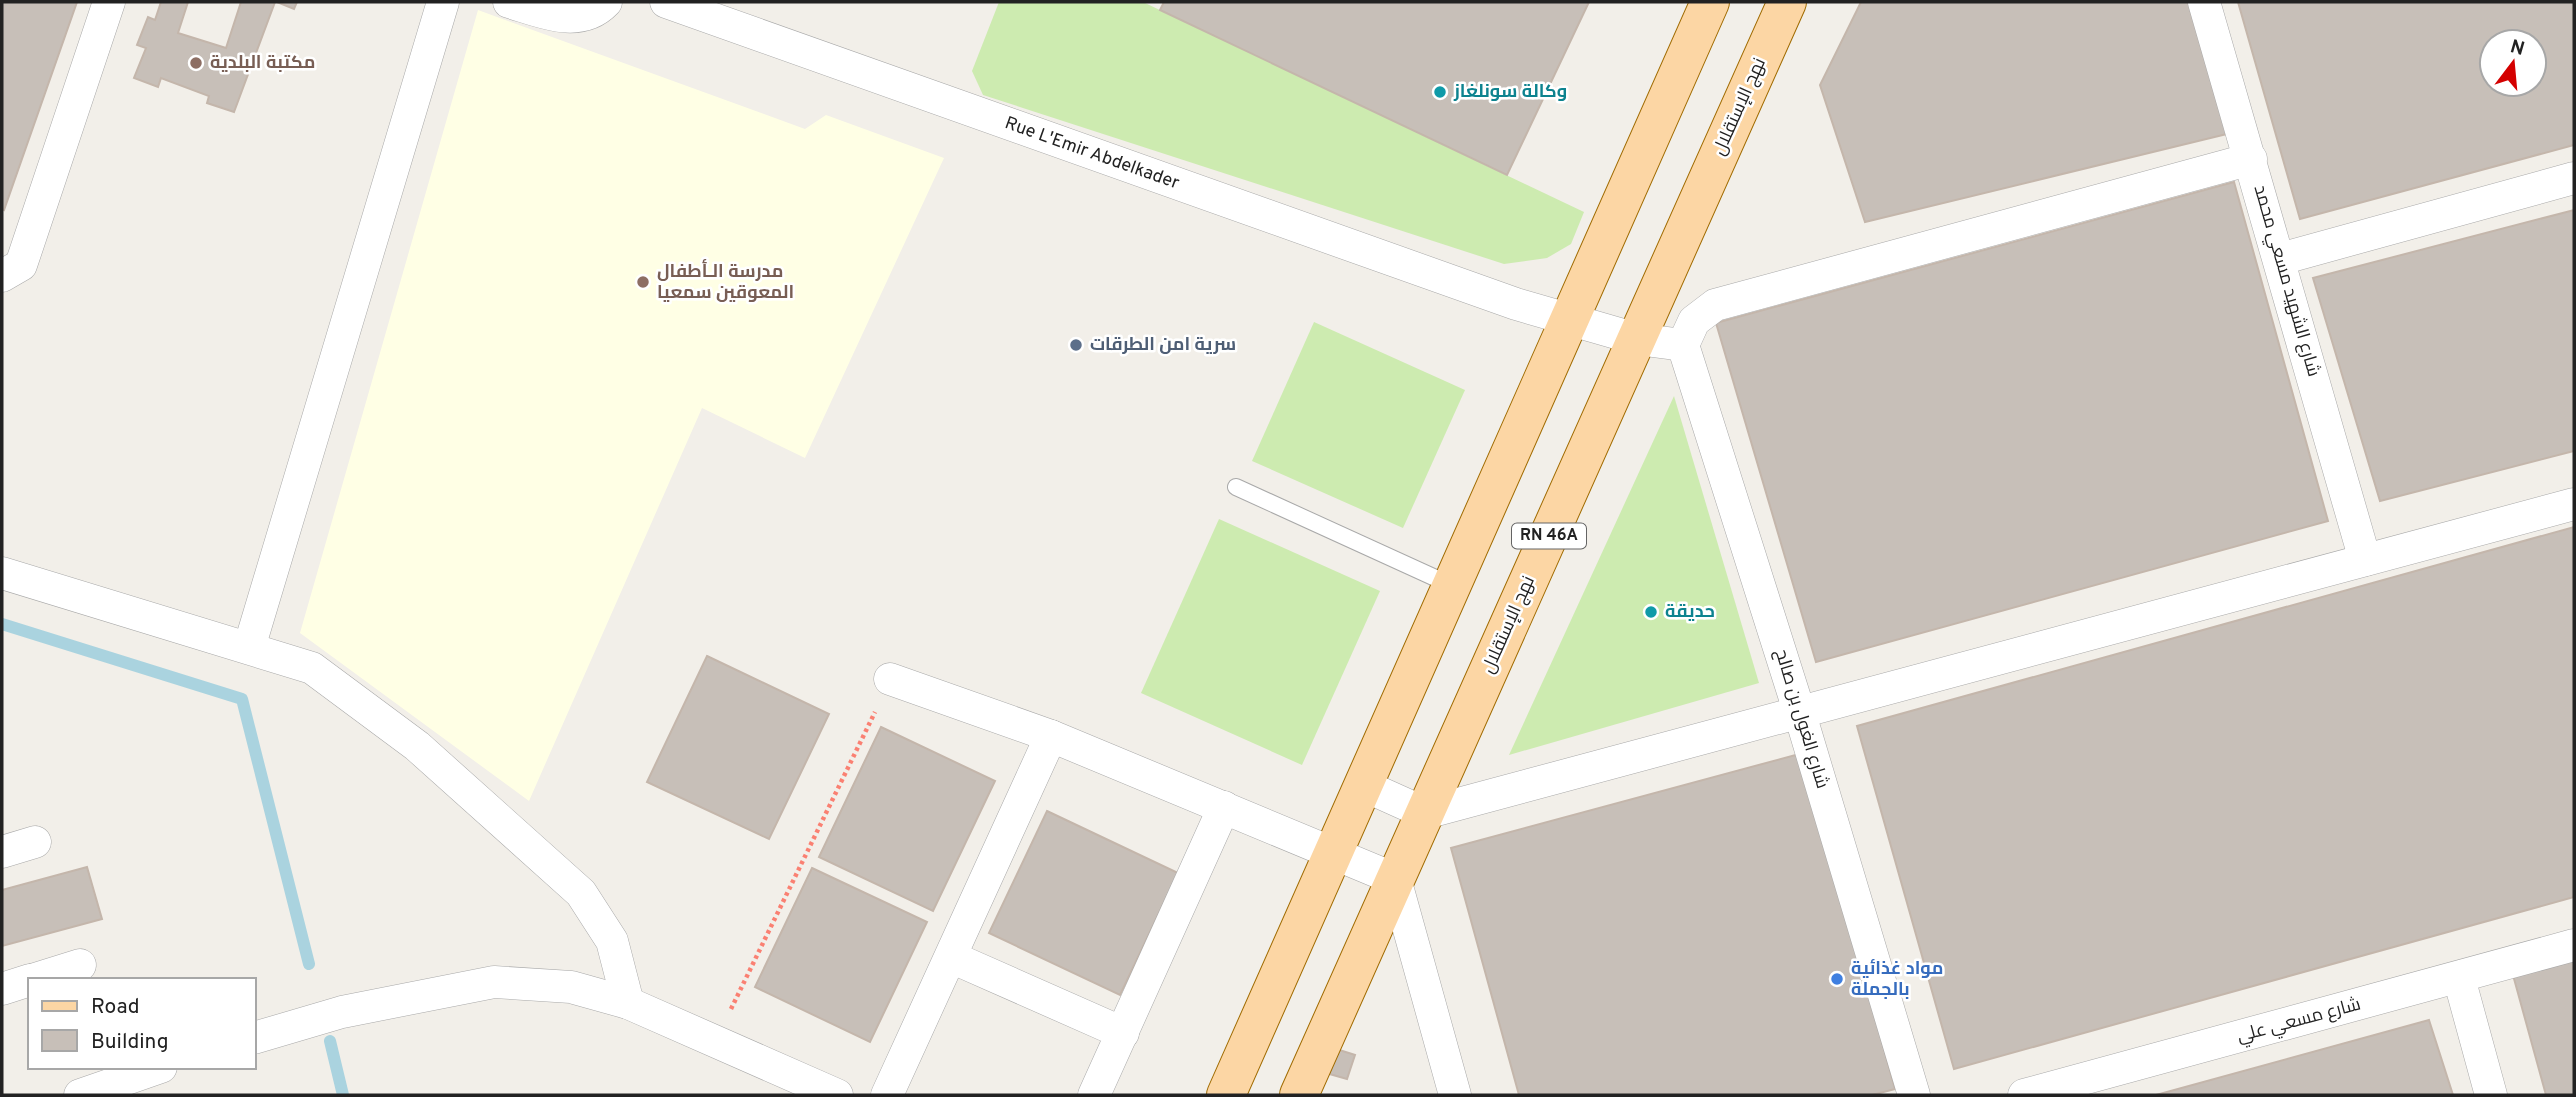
<svg xmlns="http://www.w3.org/2000/svg" width="2576" height="1097" font-family="Overpass,Cairo,sans-serif">
	<rect width="100%" height="100%" fill="#f2efe9"/>
	<polygon fill="#ffffe5" points="478,10 805,129 826,115 944,158 805,458 702,408 529,801 300,633"/>
	<g fill="#cdebb0">
		<polygon points="999,2 1143,2 1584,212 1571,244 1547,258 1504,264 983,95 972,71"/>
		<polygon points="1314,322 1465,390 1403,528 1252,461"/>
		<polygon points="1674,396 1759,683 1509,755"/>
		<polygon points="1219,519 1380,591 1302,765 1141,693"/>
	</g>
	<g fill="none" stroke-linecap="round" stroke-linejoin="round">
		<g stroke="#aad3df" stroke-width="12">
			<polyline points="2,624 242,699 309,964"/>
			<polyline points="330,1041 343,1095"/>
		</g>
	</g>
	<g fill="#c7bfb8" stroke="#c4b6ab" stroke-width="2" fill-rule="evenodd">
		<polygon points="2,2 77,2 4,210 2,209"/>
		<polygon points="161,2 188,2 178,33 226,48 241,2 275,2 234,112 207,103 209,96 161,78 158,87 134,78 146,48 137,45 148,17 155,20"/>
		<polygon points="277,2 297,2 294,9"/>
		<polygon points="1164,2 1589,2 1507,175 1160,10"/>
		<polygon points="1861,2 2193,2 2231,133 1865,222 1820,85"/>
		<path d="M2238,2H2574V145L2300,219ZM2492,42H2534V84H2492Z"/>
		<polygon points="2234,182 2328,521 1816,662 1716,323"/>
		<polygon points="2574,210 2574,451 2380,501 2313,278"/>
		<polygon points="2574,527 2574,897 1954,1069 1857,726"/>
		<polygon points="707,656 829,714 769,839 647,782"/>
		<polygon points="881,727 995,781 933,911 819,857"/>
		<polygon points="1803,753 1895,1089 1872,1095 1519,1095 1451,848"/>
		<polygon points="1047,811 1178,873 1120,995 989,933"/>
		<polygon points="87,867 102,919 2,946 2,890"/>
		<polygon points="812,868 927,922 870,1042 755,987"/>
		<polygon points="2574,959 2574,1095 2546,1095 2513,975"/>
		<polygon points="2429,1020 2453,1095 2156,1095"/>
		<polygon points="1333,1048 1355,1055 1347,1079 1326,1073"/>
	</g>
	<g fill="none" stroke-linecap="round" stroke-linejoin="round">
		<g stroke="#a9a9a9" stroke-width="18">
			<polyline id="service" points="1236,487 1453,586"/>
		</g>
		<g stroke="#a9a9a9" stroke-width="33">
			<g id="minor">
				<path d="M509,2C540,11 579,30 606,2"/>
				<path id="s1" d="M666,2L1516,304L1637,339L1683,345"/>
				<polyline points="2204,2 2365,560"/>
				<polyline points="2280,259 2574,178"/>
				<polyline points="2,276 21,265 109,2"/>
				<polyline points="1683,345 1800,714 1914,1095"/>
				<polyline points="1683,345 1694,321 1715,305 2251,159"/>
				<polyline points="2,573 312,668 417,746 581,893 612,941 628,1003"/>
				<polyline points="249,648 443,2"/>
				<polyline points="890,679 1051,736 1395,879 1455,1095"/>
				<polyline points="1365,786 1425,813 2574,504"/>
				<polyline points="2,852 35,842"/>
				<polyline points="951,957 1123,1033"/>
				<polyline points="2459,978 2491,1095"/>
				<polyline points="32,980 80,965"/>
				<polyline points="2,989 30,980"/>
				<polyline points="254,1038 342,1012 494,982 571,987 628,1003 837,1095"/>
				<polyline points="80,1095 161,1067"/>
				<polyline points="887,1095 1051,736"/>
				<polyline points="1094,1095 1224,807"/>
				<polyline points="2024,1095 2574,945"/>
			</g>
		</g>
		<g stroke="#a06b00" stroke-width="40">
			<g id="primary">
				<polyline points="1226,1095 1710,2"/>
				<polyline points="1299,1095 1787,2"/>
			</g>
		</g>
		<polyline stroke="#fa8072" stroke-width="4.5" stroke-dasharray="3.5 3.5" stroke-linecap="butt" points="731,1009 875,712"/>
		<use href="#service" stroke="#fff" stroke-width="16"/>
		<use href="#minor" stroke="#fff" stroke-width="32"/>
		<use href="#primary" stroke="#fcd6a4" stroke-width="38"/>
	</g>
	<g fill="#8d6e63" stroke="#fff" stroke-width="2.5">
		<circle cx="196" cy="63" r="7"/>
		<circle cx="643" cy="282" r="7"/>
	</g>
	<g fill="#0f9aa8" stroke="#fff" stroke-width="2.5">
		<circle cx="1440" cy="92" r="7"/>
		<circle cx="1651" cy="612" r="7"/>
	</g>
	<circle fill="#5c6f8a" stroke="#fff" stroke-width="2.5" cx="1076" cy="345" r="7"/>
	<circle fill="#3f7fe0" stroke="#fff" stroke-width="2.5" cx="1837" cy="979" r="7"/>
	<g text-anchor="middle" dominant-baseline="central" stroke-width="5" stroke-linejoin="round" paint-order="stroke">
		<rect fill="#fff" stroke="#646464" stroke-width="2" x="1512" y="523.5" width="74" height="25" rx="5"/>
		<g font-size="16" font-weight="bold" fill="#222">
			<text x="1549" y="536">RN 46A</text>
		</g>
		<g font-size="18" font-weight="bold" fill="#785e54" stroke="#fff" text-anchor="start">
			<text x="210" y="63">مكتبة البلدية</text>
			<text x="657" y="272">مدرسة الـأطفال<tspan x="657" dy="21">المعوقين سمعيا</tspan></text>
		</g>
		<g font-size="18" font-weight="bold" fill="#0d838f" stroke="#fff" text-anchor="start">
			<text x="1454" y="92">وكالة سونلغاز</text>
			<text x="1665" y="612">حديقة</text>
		</g>
		<g font-size="18" fill="#222" stroke="#fff">
			<text transform="translate(1740 107) rotate(-66)">نهج الإستقلال</text>
			<text stroke="none"><textPath href="#s1" startOffset="452">Rue L'Emir Abdelkader</textPath></text>
			<text transform="translate(2286 281) rotate(74)">شارع الشهيد مسعي محمد</text>
			<text transform="translate(1509 625) rotate(-66)">نهج الإستقلال</text>
			<text transform="translate(1801 719) rotate(73)">شارع الغول بن صالح</text>
			<text transform="translate(2299 1021) rotate(-15)">شارع مسعي علي</text>
		</g>
		<g font-size="18" font-weight="bold" fill="#4e5e75" stroke="#fff" text-anchor="start">
			<text x="1090" y="345">سرية امن الطرقات</text>
		</g>
		<g font-size="18" font-weight="bold" fill="#366cbe" stroke="#fff" text-anchor="start">
			<text x="1851" y="969">مواد غذائية<tspan x="1851" dy="21">بالجملة</tspan></text>
		</g>
	</g>
	<rect width="2576" height="1097" fill="none" stroke="#222222" stroke-width="7"/>
	<rect x="28" y="978" width="228" height="91" fill="#ffffff" stroke="#a7a7a7" stroke-width="2"/>
	<rect x="42" y="1001" width="35" height="10" fill="#fcd6a4" stroke="#a7a7a7" stroke-width="2"/>
	<text x="91" y="1013" font-size="21" fill="#222222">Road</text>
	<rect x="42" y="1030" width="35" height="21" fill="#c7bfb8" stroke="#a7a7a7" stroke-width="2"/>
	<text x="91" y="1048" font-size="21" fill="#222222">Building</text>
	<g transform="translate(2513 63) rotate(16)"><circle r="33" fill="#ffffff" stroke="#a7a7a7" stroke-width="2"/>
	<path d="M0-5L12 26L0 18L-12 26Z" fill="#d40000"/>
	<text y="-10" font-size="19" font-weight="bold" text-anchor="middle" fill="#222222">N</text>
	</g>
</svg>
